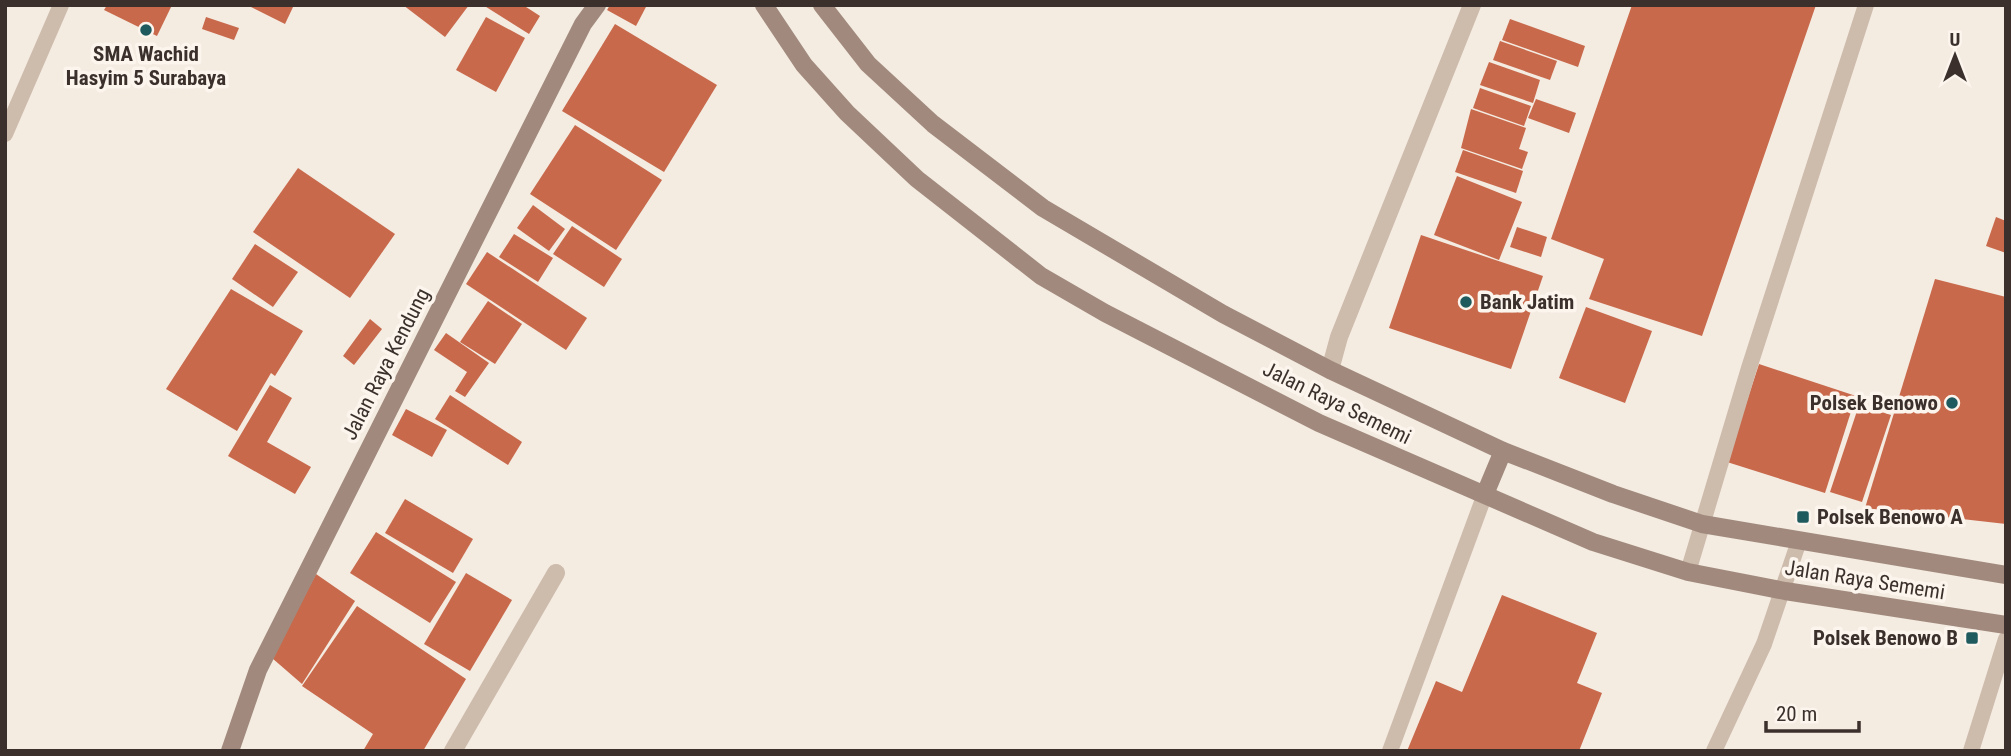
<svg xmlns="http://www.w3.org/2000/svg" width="2011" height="756" font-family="'Roboto Condensed',sans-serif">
	<rect width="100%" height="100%" fill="#f4ebe1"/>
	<g fill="#c8694b">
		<polygon points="107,5 172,5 157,36 104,10"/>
		<polygon points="247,5 294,5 285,24"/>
		<polygon points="403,5 469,5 445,37"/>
		<polygon points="483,5 523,5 540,16 529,34"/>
		<polygon points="610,5 647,5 636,26 607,10"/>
		<polygon points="1632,5 1816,5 1702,336 1589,299 1604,259 1551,239"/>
		<polygon points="206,17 239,28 234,40 202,29"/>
		<polygon points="486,17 525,38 496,92 456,70"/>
		<polygon points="1510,19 1585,46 1578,67 1502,40"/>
		<polygon points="615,24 717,85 664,172 562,111"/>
		<polygon points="1500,41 1557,61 1550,80 1493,60"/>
		<polygon points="1489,62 1540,80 1533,103 1480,85"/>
		<polygon points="1480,88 1531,106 1524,126 1473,108"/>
		<polygon points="1536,99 1576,113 1569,133 1528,118"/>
		<polygon points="1471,109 1526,128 1519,149 1528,152 1522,169 1461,148"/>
		<polygon points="575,125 662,180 616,250 530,194"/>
		<polygon points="1463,150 1523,171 1516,193 1455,172"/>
		<polygon points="298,168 395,234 350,298 253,232"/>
		<polygon points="1457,176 1522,202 1499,260 1434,235"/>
		<polygon points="533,205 565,229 549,251 517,228"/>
		<polygon points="1996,217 2006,221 2006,253 1986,246"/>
		<polygon points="572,226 622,259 604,287 553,254"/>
		<polygon points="1517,227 1547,237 1541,257 1510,247"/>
		<polygon points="514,234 553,258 538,282 499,257"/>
		<polygon points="1421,235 1543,276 1511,369 1389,328"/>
		<polygon points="255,244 298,272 273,307 232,279"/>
		<polygon points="487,252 587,318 566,350 466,284"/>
		<polygon points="1935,279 2006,297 2006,524 1865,508"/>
		<polygon points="231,289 303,331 275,376 271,373 237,431 166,389"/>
		<polygon points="488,301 522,324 495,364 460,342"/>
		<polygon points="1586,307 1652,331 1625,403 1559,378"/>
		<polygon points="370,319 382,329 354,365 343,356"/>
		<polygon points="446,333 489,363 465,397 455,391 467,372 434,350"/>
		<polygon points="1759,364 1856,396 1825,493 1727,462"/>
		<polygon points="270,385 292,398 267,442 311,467 295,494 228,456"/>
		<polygon points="450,395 522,442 508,465 435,419"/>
		<polygon points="1859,405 1891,415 1862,502 1830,492"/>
		<polygon points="406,409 447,430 432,457 392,435"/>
		<polygon points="405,499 473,539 453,573 385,533"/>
		<polygon points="376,532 456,582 430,623 350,573"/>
		<polygon points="466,573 512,600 470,671 424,644"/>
		<polygon points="316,574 355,601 302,684 272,658"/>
		<polygon points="1502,595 1597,633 1577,683 1602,693 1579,751 1407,751 1436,681 1462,692"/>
		<polygon points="357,606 466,679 423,751 363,751 373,734 302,686"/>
	</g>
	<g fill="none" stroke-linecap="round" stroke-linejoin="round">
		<g stroke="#cdbbac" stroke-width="16">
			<polyline points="5,134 61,5"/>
			<polyline points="1688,572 1749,368 1866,5"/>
			<polyline points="1390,751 1485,494"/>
			<polyline points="1714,751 1764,644 1799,541"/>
			<polyline points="1971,751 2006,639"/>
		</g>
		<g stroke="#cdbbac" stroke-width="18">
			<polyline points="1330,370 1339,337 1472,5"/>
			<polyline points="453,751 556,573"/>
		</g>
		<g stroke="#a18a7d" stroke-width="18">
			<polyline points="764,5 804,65 847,113 917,179 1041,276 1105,313 1319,423 1593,542 1688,572 1785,591 2006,625"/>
			<polyline points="822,5 868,64 933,124 1043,208 1223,314 1330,370 1503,451 1613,494 1702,524 2006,575"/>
			<polyline points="1485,494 1503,451"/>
			<polyline points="230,751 258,670 583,24 597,5"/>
		</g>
	</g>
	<g fill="#1f5a5e" stroke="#fbf5ee" stroke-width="2.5">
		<circle cx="146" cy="30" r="7"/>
		<circle cx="1466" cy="302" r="7"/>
		<circle cx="1952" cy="403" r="7"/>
		<rect x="1796" y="510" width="14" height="14" rx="3.5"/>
		<rect x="1965" y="631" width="14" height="14" rx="3.5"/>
	</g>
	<g text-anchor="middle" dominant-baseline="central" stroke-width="7" stroke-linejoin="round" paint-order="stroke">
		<g font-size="21" font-weight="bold" fill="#3b302b" stroke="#fbf5ee" text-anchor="start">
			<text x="146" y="54" text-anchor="middle">SMA Wachid<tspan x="146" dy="24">Hasyim 5 Surabaya</tspan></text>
			<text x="1480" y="302">Bank Jatim</text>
			<text x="1938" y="403" text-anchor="end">Polsek Benowo</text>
			<text x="1817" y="517">Polsek Benowo A</text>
			<text x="1958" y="638" text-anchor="end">Polsek Benowo B</text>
		</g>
		<g font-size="21" fill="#3b302b" stroke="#fbf5ee">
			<text transform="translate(386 364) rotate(-63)">Jalan Raya Kendung</text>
			<text transform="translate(1337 403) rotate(26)">Jalan Raya Sememi</text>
			<text transform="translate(1865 580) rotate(9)">Jalan Raya Sememi</text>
		</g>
	</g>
	<rect width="2011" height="756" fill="none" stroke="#3b302b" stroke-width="14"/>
	<g transform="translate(1955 56)" stroke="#fbf5ee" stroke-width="5" paint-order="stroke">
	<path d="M0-5L12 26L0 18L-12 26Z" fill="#3b302b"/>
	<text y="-10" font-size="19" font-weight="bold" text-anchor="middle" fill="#3b302b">U</text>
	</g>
	<path d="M1766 721v10h93v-10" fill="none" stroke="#3b302b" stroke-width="3.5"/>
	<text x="1776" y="721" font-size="21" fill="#3b302b" stroke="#fbf5ee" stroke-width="5" paint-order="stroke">20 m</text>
</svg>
